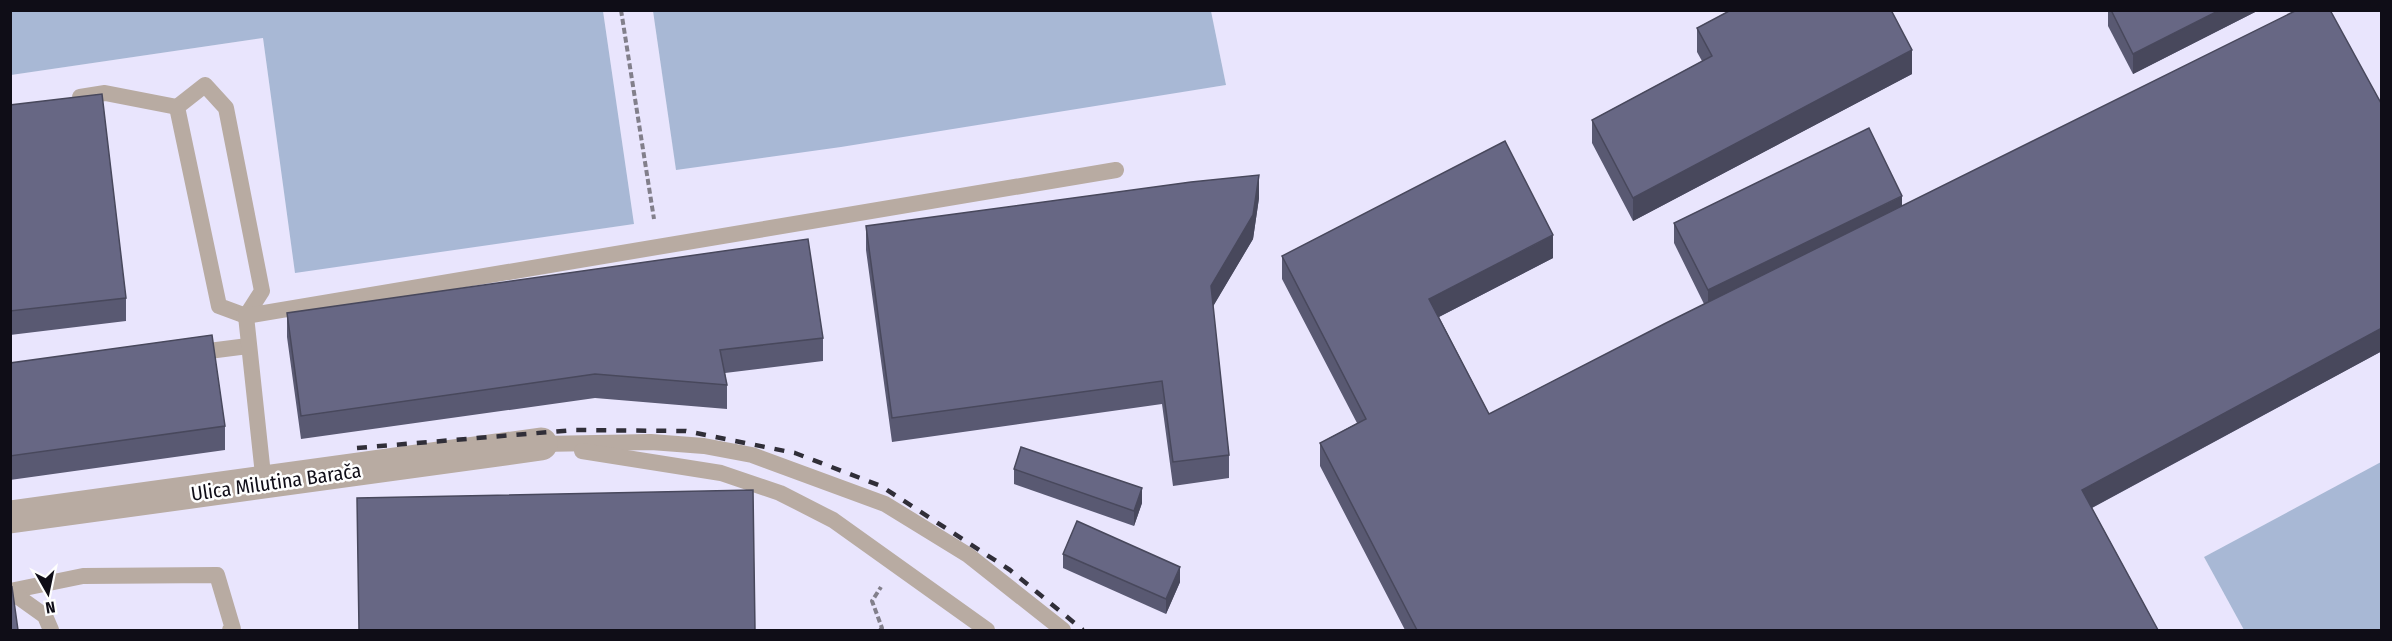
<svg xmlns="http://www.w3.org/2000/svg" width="2392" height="641" font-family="'Fira Sans Condensed',sans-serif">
	<rect width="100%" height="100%" fill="#f1eefb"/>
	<polygon fill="#e9e5fd" points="603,11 653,11 676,169 1226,85 1211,11 2381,11 2381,462 2204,557 2244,630 11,630 10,75 263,38 295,272 634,224"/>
	<g fill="#a8b8d5">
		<polygon points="10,11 603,11 634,224 295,273 263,38 11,75"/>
		<polygon points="653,11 1211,11 1226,85 841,147 676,170"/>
		<polygon points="2381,462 2381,630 2244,630 2204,557"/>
	</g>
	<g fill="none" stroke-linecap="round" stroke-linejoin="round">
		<g stroke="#827f8b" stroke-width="4" stroke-dasharray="6 3" stroke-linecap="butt">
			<polyline points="621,10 654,219"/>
			<polyline points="880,630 882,628 872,601 881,587"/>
		</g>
		<g stroke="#b8aba2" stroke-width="16">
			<polygon points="205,85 226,108 262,291 246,316 219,306 177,107"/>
			<polyline points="80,97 105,93 177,107"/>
			<polyline points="193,353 248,346"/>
			<polyline points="541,444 651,442 704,446 752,455 885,504 968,555 1063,630"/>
			<polyline points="582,451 721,473 780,493 833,520 987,630"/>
			<polyline points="264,484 246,316 1116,170"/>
			<polyline points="10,591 83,576 217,575 233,629 230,630"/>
			<polyline points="10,591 45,616 51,630"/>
		</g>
		<polyline stroke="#b8aba2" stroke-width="33" points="10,517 541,444"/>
		<polyline stroke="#302e38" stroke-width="4.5" stroke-dasharray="10 10" stroke-linecap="butt" points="357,448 574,430 686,431 795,453 881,486 1010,570 1083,630"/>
	</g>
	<g fill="#595972">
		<polygon points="1731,10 1896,10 1892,12 1912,74 1633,221 1592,143 1592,120 1702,61 1697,52 1697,28"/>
		<polygon points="2108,10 2259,10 2133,74 2108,26"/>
		<polygon points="10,105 126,298 126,321 10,335"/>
		<polygon points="2382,105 2382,351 2092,508 2158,630 1405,630 1320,466 1320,443 1357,423 1282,279 1282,256 1553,258 1439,317 1489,414 1704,304 1674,243 1674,223 1902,206"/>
		<polygon points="1259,198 1253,239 1213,306 1229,455 1229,478 1173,486 1162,404 892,442 866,250 866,226"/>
		<polygon points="287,313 823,338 823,361 725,373 727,385 727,409 595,398 301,439 287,337"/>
		<polygon points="10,363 225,426 225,450 10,480"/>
		<polygon points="1014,469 1142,503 1134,526 1014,484"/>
		<polygon points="1063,554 1180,582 1166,614 1063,568"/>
	</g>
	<g fill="#48485c">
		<polygon points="2220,10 2259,10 2133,74 2133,54"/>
		<polygon points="1912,50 1912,74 1633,221 1633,198"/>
		<polygon points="1259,175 1259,198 1253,239 1211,310 1211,286"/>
		<polygon points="1902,196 1902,216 1708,310 1708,290"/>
		<polygon points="1553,235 1553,258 1429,322 1429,299"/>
		<polygon points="2382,328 2382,351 2082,513 2082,490"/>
		<polygon points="1142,488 1142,503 1134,526 1134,511"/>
		<polygon points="1180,567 1180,582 1166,614 1166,599"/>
	</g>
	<g fill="#676784" stroke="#48485c" stroke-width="1.5">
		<polygon points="1731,10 1891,10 1912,50 1633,198 1592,120 1712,56 1697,28"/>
		<polygon points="2111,10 2220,10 2133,54"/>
		<polygon points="2297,10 2330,10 2382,105 2382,328 2082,490 2158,630 1417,630 1320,443 1366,419 1282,256 1505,141 1553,235 1429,299 1489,414 1666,323"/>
		<polygon points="102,94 126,298 10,311 10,105"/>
		<polygon points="1869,128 1902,196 1708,290 1674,223"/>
		<polygon points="1259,175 1253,215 1211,286 1229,455 1173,462 1162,381 892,418 866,226 1191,182"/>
		<polygon points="808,239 823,338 720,350 727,385 595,374 301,416 287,313"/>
		<polygon points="212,335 225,426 10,456 10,363"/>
		<polygon points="1021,447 1142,488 1134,511 1014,469"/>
		<polygon points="753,490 755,630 359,630 357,498"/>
		<polygon points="1077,521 1180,567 1166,599 1063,554"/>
		<polygon points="12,587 18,630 10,630 10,588"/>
	</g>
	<g text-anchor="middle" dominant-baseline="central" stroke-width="5" stroke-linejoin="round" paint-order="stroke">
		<g font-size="20" fill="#0f0d17" stroke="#fefefe">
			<text transform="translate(276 482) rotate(-8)">Ulica Milutina Barača</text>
		</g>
	</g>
	<rect width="2392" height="641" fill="none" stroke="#0f0d17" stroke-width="24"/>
	<g transform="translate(48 593) rotate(171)" stroke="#fefefe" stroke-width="4.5" paint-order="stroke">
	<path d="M0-4.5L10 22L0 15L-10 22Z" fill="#0f0d17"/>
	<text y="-9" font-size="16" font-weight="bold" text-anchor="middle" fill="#0f0d17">N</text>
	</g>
</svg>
